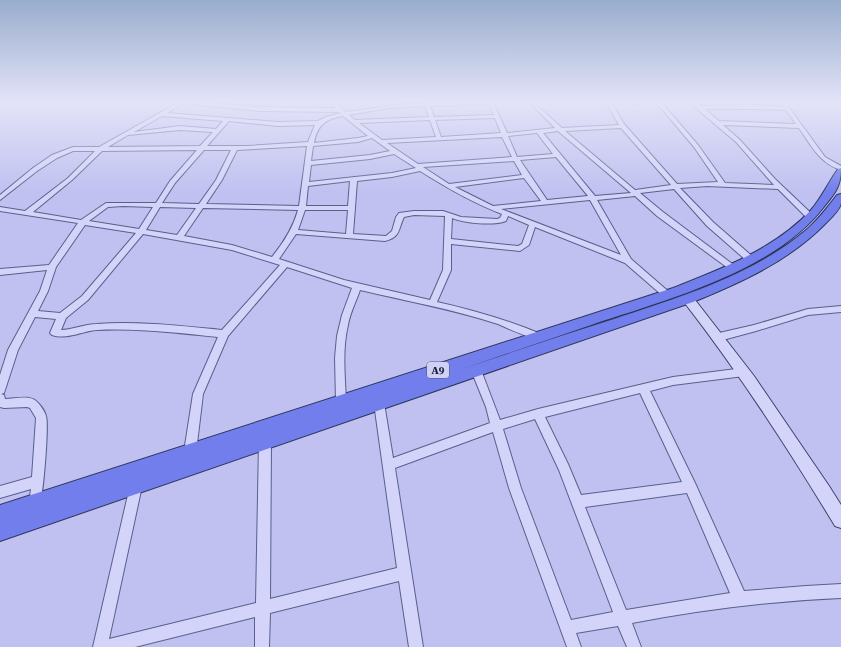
<svg xmlns="http://www.w3.org/2000/svg" width="841" height="647" font-family="'Roboto Serif',serif">
	<rect width="100%" height="100%" fill="#c0c1f0"/>
	<g fill="none" stroke-linecap="round" stroke-linejoin="round">
		<g stroke="#57618a" stroke-width="2">
			<g id="minor">
				<path d="M179,102H185L167,113L278,122L318,121L326,117L341,113L339,112L260,111L189,104L186,102H200L260,107L336,108L329,102H335L346,112L405,104L493,102L507,133L555,128L529,102H533L562,128L619,125L606,102H611L624,124L677,184L718,182L694,147L656,102H661L698,145L725,183L774,185L736,142L697,109L692,102H697L701,106L755,105L784,107L780,102H785L825,157L841,166V170C819,163 811,145 799,128L723,125L740,140L775,179L815,217L811,219H808L778,189L707,186L680,188L713,222L753,257L754,259L750,262L747,261L707,226L674,189L640,193L663,212L735,266L736,268L732,271L657,216L635,196L597,200L631,259L669,292L670,294L666,297L663,296L625,263L535,227L529,245L520,251L451,244V270L437,302C473,310 507,320 541,334L543,336L541,338C534,341 507,328 498,324C453,309 406,301 360,290C356,302 350,313 348,325C342,350 345,376 346,401L345,404L341,405L337,404L336,401L335,358L337,336L342,315L352,288L287,267L228,336L203,394L196,452L194,456L190,457L186,456L184,452L193,394L218,337C178,333 137,328 97,330C82,331 67,340 52,335L50,333L56,319L35,317L18,350L5,390L4,393L1,394L4,395L5,399C15,399 31,394 38,403C41,406 45,412 46,416C49,425 43,498 39,508L35,510L31,508L29,504L31,489L0,498V486L32,477L36,418L30,408L27,407L4,408L0,407V375L8,350L40,291L47,270L0,275V269L49,265L78,223L0,211V207L25,211L68,178L95,151H73L57,158L37,171L0,200V195L33,168L52,155L73,147H99ZM488,102L494,115L434,117L430,106L486,104ZM425,106L429,117L355,120L349,115L389,108ZM705,109H755L786,110L796,124L719,121ZM162,116L223,121L216,129L180,126L134,132ZM343,116L368,136L358,138L314,143C317,125 326,119 343,116ZM495,118L501,133L441,137L435,120ZM430,120L436,137L382,140L359,123ZM229,121L278,126L315,125L308,142L247,146H207ZM621,128L671,185L635,190L565,131ZM180,130L213,132L200,146L108,147L128,135ZM558,131L631,193L595,196L543,133ZM537,133L553,154L517,157L508,136ZM502,137L512,157L418,164L387,143ZM372,138L390,151L370,155L311,161L313,146L358,142ZM307,146L299,206L206,204L222,180L237,150ZM197,150L170,181L156,203H106L81,220L33,212L72,180L102,151ZM204,150H231L216,180L199,204L162,203L175,183ZM394,154L416,168L392,173L309,182L311,165L370,159ZM556,157L588,196L547,200L520,160ZM514,161L522,175L449,184L423,167ZM420,171C447,188 473,203 502,214L500,218L497,219L461,217L443,211H414L399,213L396,217L392,231L386,236L353,234L357,181L392,177ZM524,178L541,201L493,206L455,187ZM350,181L348,206H306L308,186ZM590,200L621,255L501,209ZM123,206L153,207L139,229L89,221L108,207ZM160,207L196,208L177,235L146,230ZM203,208L298,210C293,228 284,242 272,257L232,245L184,236ZM305,210H348L346,234L298,230ZM414,215L445,216L443,270L430,300L344,280L279,259L296,234L385,241C401,237 398,229 404,217ZM508,216L529,225L522,244L518,246L451,239L452,218C464,223 493,226 506,221ZM85,225L136,233L82,296L60,313L38,311L48,291L56,267ZM143,234L232,250L280,265L222,330C181,326 138,321 97,324C84,324 73,330 61,330L66,318L88,300Z"/>
				<path d="M628,102H645C641,105 632,105 628,102Z"/>
				<polygon points="841,306 841,312 808,315 756,331 719,341 716,339 714,337 716,335 719,333 754,325 808,309"/>
				<path d="M476,366L479,367L481,370L500,420L538,409L673,377L744,368L747,369L749,372L747,375L744,376L673,385L650,391L695,483L744,591L806,586L841,584V598C770,601 701,610 632,623L641,647H627L618,626L576,633L581,647H567L509,488L493,432L395,468L423,647H409L399,581L270,613L269,647H255V617L135,647H93L130,486L132,482L136,480L140,482L142,486L109,639L256,603L259,441L261,437L265,436L269,437L271,441L270,599L397,568L374,403L375,400L379,399L383,400L384,403L393,458L490,423L486,407L471,370L473,367ZM640,393L682,482L581,495L568,464L545,417ZM535,419L559,470L613,612L571,620L521,488L503,429ZM687,493L730,593L626,610L585,507Z"/>
			</g>
		</g>
		<g stroke="#3b456c" stroke-width="2">
			<path id="secondary" d="M688,295L692,296L754,376L829,486L841,505V528L835,526C788,448 739,373 684,302L682,299L684,296Z"/>
		</g>
		<g stroke="#2c3757" stroke-width="2">
			<path id="trunk" d="M841,168C841,187 835,193 823,208C773,272 666,300 591,325C548,340 505,354 462,369C513,352 563,335 614,319C680,297 751,276 805,231C818,220 827,208 837,195L841,194C841,197 841,200 841,203C840,210 831,218 826,223C789,261 742,282 693,302L0,541V505L673,288C721,269 775,249 811,210C822,197 828,183 838,169Z"/>
		</g>
		<use href="#minor" fill="#d4d4fa" fill-rule="evenodd"/>
		<use href="#secondary" fill="#d4d4fa" fill-rule="evenodd"/>
		<use href="#trunk" fill="#717eec" fill-rule="evenodd"/>
	</g>
	<linearGradient id="sky" x2="0" y2="1"><stop stop-color="#99adcd"/><stop offset="0.53" stop-color="#e3e3f8"/><stop offset="1" stop-color="#e3e3f8" stop-opacity="0"/></linearGradient>
	<rect width="841" height="192" fill="url(#sky)"/>
	<g text-anchor="middle" dominant-baseline="central" stroke-width="4" stroke-linejoin="round" paint-order="stroke">
		<rect fill="#d0d0f7" stroke="#525772" stroke-width="1" x="427" y="362" width="22" height="16" rx="3"/>
		<g font-size="10" font-weight="bold" fill="#1c2339">
			<text x="438" y="370">A9</text>
		</g>
	</g>
</svg>
